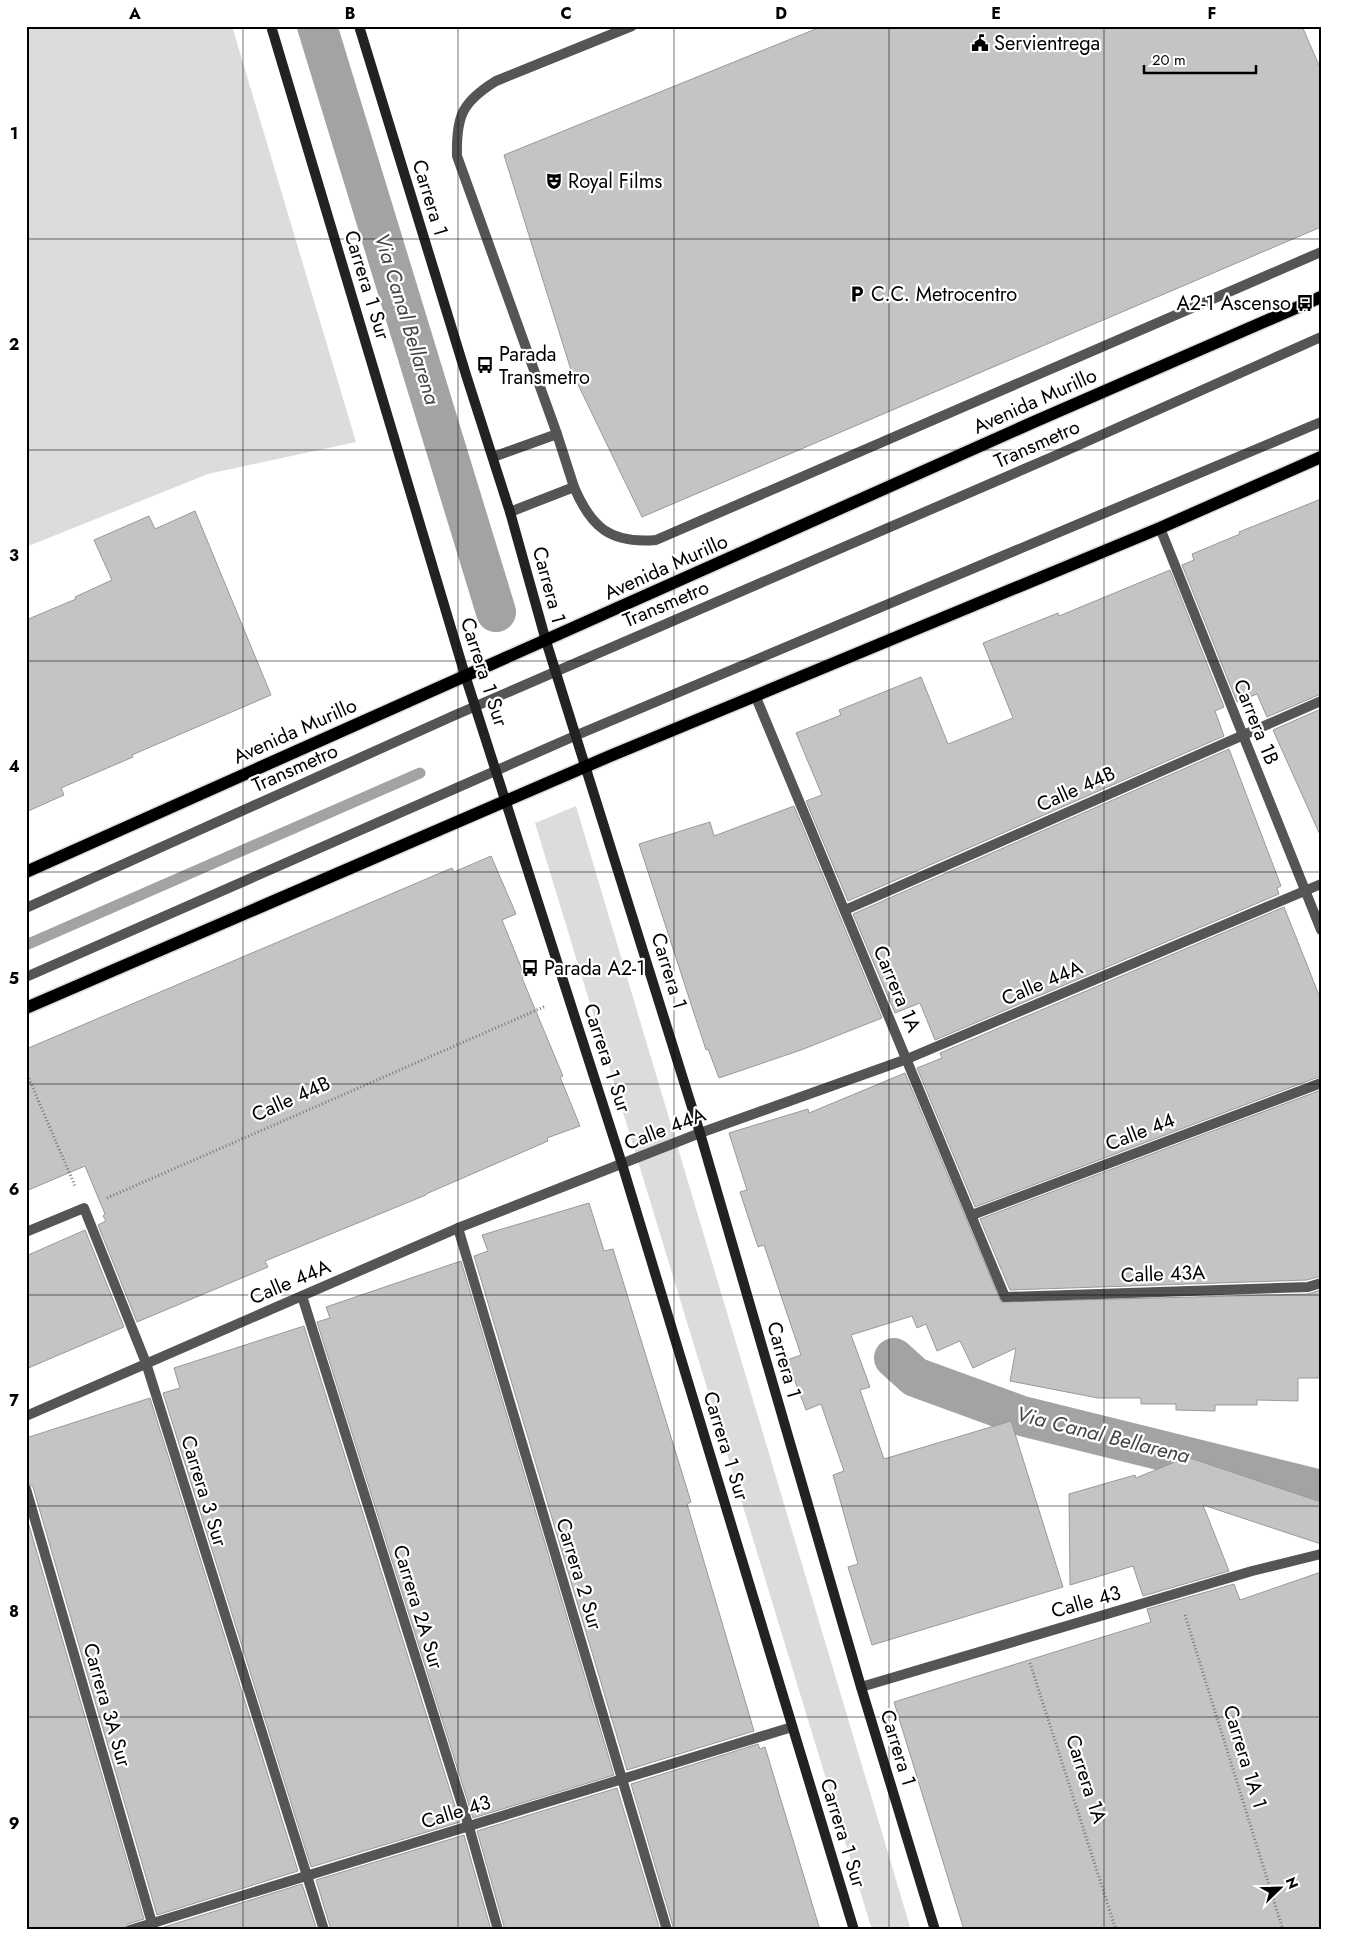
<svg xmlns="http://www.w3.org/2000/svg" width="1347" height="1956" font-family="Jost,sans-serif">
	<rect width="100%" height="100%" fill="#fff"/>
	<g fill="#dcdcdc">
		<polygon points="26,26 232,26 356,442 208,474 26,547"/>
		<polygon points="576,806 911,1930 872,1930 535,823"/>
	</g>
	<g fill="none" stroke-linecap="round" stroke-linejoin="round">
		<polyline stroke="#a3a3a3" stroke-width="11" points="26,945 420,773"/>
		<g stroke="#a3a3a3" stroke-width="40">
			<polyline points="317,26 496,612"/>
			<polyline points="894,1358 915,1377 1022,1416 1321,1490"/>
		</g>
	</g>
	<g fill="#c4c4c4" stroke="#999">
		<polygon points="823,26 1302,26 1321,70 1321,227 642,517 571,370 504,155"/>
		<polygon points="1321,499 1321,694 1267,717 1257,694 1237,702 1182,565 1194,560 1192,554 1240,534 1239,532"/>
		<polygon points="195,511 271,695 132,755 133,757 61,788 64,795 26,812 26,620 76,599 75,597 112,580 94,540 149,516 155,529"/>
		<polygon points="1170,570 1224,707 1215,711 1224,736 848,901 806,801 822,795 796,733 841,715 839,710 921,677 948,744 1013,718 983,643 1058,613 1059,616"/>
		<polygon points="1321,709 1321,837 1273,730"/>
		<polygon points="1229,749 1281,886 1277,888 1279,894 935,1040 920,1003 895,1013 853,914"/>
		<polygon points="794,806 882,1018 801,1050 719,1078 708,1049 706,1050 639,844 710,822 714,836"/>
		<polygon points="491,856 516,914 502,920 525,977 522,978 563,1076 560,1077 580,1126 547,1138 548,1141 426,1194 426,1195 265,1261 268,1267 137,1322 98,1225 106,1221 103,1216 105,1214 85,1166 26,1191 26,1049 452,868 454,872"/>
		<polygon points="1284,907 1321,1000 1321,1076 975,1207 917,1068 942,1058 940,1053"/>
		<polygon points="905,1073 1001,1302 1308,1294 1321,1290 1321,1378 1298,1378 1298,1401 1257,1400 1257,1405 1215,1405 1215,1411 1176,1410 1176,1404 1141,1404 1141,1398 1098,1398 1010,1381 1016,1348 973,1368 960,1341 937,1351 926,1324 917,1328 912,1316 851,1335 870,1387 860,1390 884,1459 1011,1421 1063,1587 872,1645 848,1567 858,1564 833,1475 844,1471 821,1404 806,1410 787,1360 801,1355 764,1245 758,1247 740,1192 747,1190 729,1133 808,1109 809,1113"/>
		<polygon points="1321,1090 1321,1276 1307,1280 1010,1290 980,1219"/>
		<polygon points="589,1203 604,1251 613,1249 691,1502 687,1504 754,1731 627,1770 474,1256 488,1251 482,1235"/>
		<polygon points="85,1230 124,1327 26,1369 26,1256"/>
		<polygon points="461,1261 614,1775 473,1818 317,1322 330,1318 326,1307"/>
		<polygon points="304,1326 460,1822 311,1867 163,1393 180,1388 174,1368"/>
		<polygon points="150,1398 298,1871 157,1915 33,1487 26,1482 26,1438"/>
		<polygon points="1187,1457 1321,1502 1321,1544 1203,1505 1229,1571 1143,1596 1133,1566 1070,1585 1069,1494 1135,1475 1136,1478"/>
		<polygon points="26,1515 144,1919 128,1924 123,1930 26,1930"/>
		<polygon points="1321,1572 1321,1930 964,1930 894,1702 1151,1622 1147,1609 1234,1584 1240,1600"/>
		<polygon points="758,1744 760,1749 765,1747 820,1930 674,1930 631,1784"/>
		<polygon points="617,1788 660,1930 505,1930 477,1831"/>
		<polygon points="464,1835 491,1930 331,1930 316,1880"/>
		<polygon points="302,1884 317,1930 161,1930 161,1928"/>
	</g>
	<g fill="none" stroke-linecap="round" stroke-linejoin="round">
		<g stroke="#dbdbdb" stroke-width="15">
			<g id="primary">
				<polyline points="26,872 1036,421 1321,297"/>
				<polyline points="26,1008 610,756 1160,528 1321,457"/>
			</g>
		</g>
		<g stroke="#777" stroke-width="3" stroke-dasharray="1 2.5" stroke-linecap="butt">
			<polyline points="26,1072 75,1186"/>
			<polyline points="107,1198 546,1006"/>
			<polyline points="1185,1615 1283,1930"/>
			<polyline points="1030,1663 1116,1930"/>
		</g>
		<g stroke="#555" stroke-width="10">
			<polyline points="557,434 574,487"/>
			<path d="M493,457L557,434L457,156C456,116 462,102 496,81L632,26"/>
			<path d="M510,512L574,487C591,527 610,544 656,540L1321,252"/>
			<polyline points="26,908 453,716 1052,457 1321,337"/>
			<polyline points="26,977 577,735 1321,422"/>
		</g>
		<g stroke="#555" stroke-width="10">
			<polyline points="1160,528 1321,930"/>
			<polyline points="755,695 1005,1297 1308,1287 1321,1283"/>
			<polyline points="845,910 1321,701"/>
			<polyline points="972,1215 1321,1083"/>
			<polyline points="458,1228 667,1930"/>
			<polyline points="26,1232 84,1208 146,1363 324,1930"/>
			<polyline points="302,1296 469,1827 498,1930"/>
			<polyline points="26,1416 458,1228 700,1133 907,1059 1321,884"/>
			<polyline points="26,1489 154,1930"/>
			<polyline points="861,1687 1252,1571 1321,1554"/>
			<polyline points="130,1930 792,1727"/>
		</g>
		<g stroke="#222" stroke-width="10">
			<polyline points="271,26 465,675 622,1164 854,1930"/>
			<polyline points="359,26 467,378 510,512 546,641 700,1133 861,1687 935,1930"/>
		</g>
		<use href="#primary" stroke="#000" stroke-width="12"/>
	</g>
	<path fill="none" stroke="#000" stroke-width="1" stroke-opacity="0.55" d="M243,26V1930M458,26V1930M674,26V1930M889,26V1930M1104,26V1930M26,239H1321M26,450H1321M26,661H1321M26,872H1321M26,1084H1321M26,1295H1321M26,1506H1321M26,1717H1321"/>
	<defs>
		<g id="civic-bare" transform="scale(1.35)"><path d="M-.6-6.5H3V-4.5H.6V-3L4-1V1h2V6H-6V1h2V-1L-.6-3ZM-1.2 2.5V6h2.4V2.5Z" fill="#000" stroke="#fff" stroke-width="2.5" paint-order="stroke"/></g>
		<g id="theatre-bare" transform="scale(1.35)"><path d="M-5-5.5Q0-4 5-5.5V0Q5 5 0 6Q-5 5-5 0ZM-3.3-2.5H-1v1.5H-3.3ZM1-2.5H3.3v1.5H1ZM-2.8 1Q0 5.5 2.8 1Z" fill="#000" stroke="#fff" stroke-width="2.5" paint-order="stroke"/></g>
		<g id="parking-bare" transform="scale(1.35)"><path d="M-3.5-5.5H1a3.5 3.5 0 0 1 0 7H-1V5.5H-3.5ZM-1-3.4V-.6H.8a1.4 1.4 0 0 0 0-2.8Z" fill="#000" stroke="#fff" stroke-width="2.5" paint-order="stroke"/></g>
		<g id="bus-bare" transform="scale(1.35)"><path d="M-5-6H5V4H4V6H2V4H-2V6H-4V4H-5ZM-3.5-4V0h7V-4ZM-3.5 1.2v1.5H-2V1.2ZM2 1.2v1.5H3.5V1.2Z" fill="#000" stroke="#fff" stroke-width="2.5" paint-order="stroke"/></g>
	</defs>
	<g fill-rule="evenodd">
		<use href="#civic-bare" x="980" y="43"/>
		<use href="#theatre-bare" x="554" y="181"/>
		<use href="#parking-bare" x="857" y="294"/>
		<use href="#bus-bare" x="1305" y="303"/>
		<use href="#bus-bare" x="485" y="365"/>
		<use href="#bus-bare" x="530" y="968"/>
	</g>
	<g text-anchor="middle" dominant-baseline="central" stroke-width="4.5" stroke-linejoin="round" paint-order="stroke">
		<g font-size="20" fill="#000" stroke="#fff" text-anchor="start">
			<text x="994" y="43">Servientrega</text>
			<text x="568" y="181">Royal Films</text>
			<text x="871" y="294">C.C. Metrocentro</text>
			<text x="1291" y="303" text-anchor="end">A2-1 Ascenso</text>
			<text x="499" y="354">Parada<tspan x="499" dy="23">Transmetro</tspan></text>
			<text x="544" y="968">Parada A2-1</text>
		</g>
		<g font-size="20" fill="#000" stroke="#fff">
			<text transform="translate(430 198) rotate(73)">Carrera 1</text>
			<text transform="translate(367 285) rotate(73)">Carrera 1 Sur</text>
			<text transform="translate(1035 401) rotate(-24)">Avenida Murillo</text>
			<text transform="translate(1037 444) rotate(-24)">Transmetro</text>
			<text transform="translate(666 567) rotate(-24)">Avenida Murillo</text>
			<text transform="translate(549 585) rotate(75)">Carrera 1</text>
			<text transform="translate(666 604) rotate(-23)">Transmetro</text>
			<text transform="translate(484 672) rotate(72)">Carrera 1 Sur</text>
			<text transform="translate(1256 722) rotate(68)">Carrera 1B</text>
			<text transform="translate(295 731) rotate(-24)">Avenida Murillo</text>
			<text transform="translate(295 768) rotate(-24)">Transmetro</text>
			<text transform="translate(1076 789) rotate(-24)">Calle 44B</text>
			<text transform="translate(669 971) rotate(73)">Carrera 1</text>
			<text transform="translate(1042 983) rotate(-23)">Calle 44A</text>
			<text transform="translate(897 989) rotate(67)">Carrera 1A</text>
			<text transform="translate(607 1058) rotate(72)">Carrera 1 Sur</text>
			<text transform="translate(291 1099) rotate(-24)">Calle 44B</text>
			<text transform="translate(665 1129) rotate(-21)">Calle 44A</text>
			<text transform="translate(1140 1132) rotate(-21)">Calle 44</text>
			<text transform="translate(1163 1274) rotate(-2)">Calle 43A</text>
			<text transform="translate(290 1282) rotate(-23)">Calle 44A</text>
			<text transform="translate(784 1360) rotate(74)">Carrera 1</text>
			<text transform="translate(726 1446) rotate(73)">Carrera 1 Sur</text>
			<text transform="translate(204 1491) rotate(73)">Carrera 3 Sur</text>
			<text transform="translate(579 1574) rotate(73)">Carrera 2 Sur</text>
			<text transform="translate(1086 1602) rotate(-16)">Calle 43</text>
			<text transform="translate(418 1607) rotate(73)">Carrera 2A Sur</text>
			<text transform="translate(107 1705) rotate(74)">Carrera 3A Sur</text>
			<text transform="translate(898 1748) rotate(73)">Carrera 1</text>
			<text transform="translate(1245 1757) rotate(73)">Carrera 1A 1</text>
			<text transform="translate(1086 1779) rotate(72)">Carrera 1A</text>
			<text transform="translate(456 1812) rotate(-17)">Calle 43</text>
			<text transform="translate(843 1833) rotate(73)">Carrera 1 Sur</text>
		</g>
		<g font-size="21" font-style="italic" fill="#444" stroke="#fff">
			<text transform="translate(407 319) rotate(73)">Via Canal Bellarena</text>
			<text transform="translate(1103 1435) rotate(14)">Via Canal Bellarena</text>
		</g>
	</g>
	<rect width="1347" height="1956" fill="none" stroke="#ffffff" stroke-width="55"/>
	<g transform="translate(1280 1888) rotate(67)" stroke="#ffffff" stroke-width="4" paint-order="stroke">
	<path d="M0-4L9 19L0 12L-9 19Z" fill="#000000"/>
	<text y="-8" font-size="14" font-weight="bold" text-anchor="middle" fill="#000000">N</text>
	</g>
	<path d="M1144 65v8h112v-8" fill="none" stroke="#000000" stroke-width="2.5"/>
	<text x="1152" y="65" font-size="15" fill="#000000" stroke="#ffffff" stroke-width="4" paint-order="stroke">20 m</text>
	<rect x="28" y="28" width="1292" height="1900" fill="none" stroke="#000" stroke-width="2"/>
	<g font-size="16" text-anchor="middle" font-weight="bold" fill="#000">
		<text x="135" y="19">A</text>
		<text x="350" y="19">B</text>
		<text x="566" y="19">C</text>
		<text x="781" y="19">D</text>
		<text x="996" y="19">E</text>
		<text x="1212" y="19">F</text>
		<text x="14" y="139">1</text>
		<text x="14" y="350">2</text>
		<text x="14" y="561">3</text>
		<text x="14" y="772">4</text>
		<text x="14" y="984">5</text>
		<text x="14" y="1195">6</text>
		<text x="14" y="1406">7</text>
		<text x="14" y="1617">8</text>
		<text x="14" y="1829">9</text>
	</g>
</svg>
